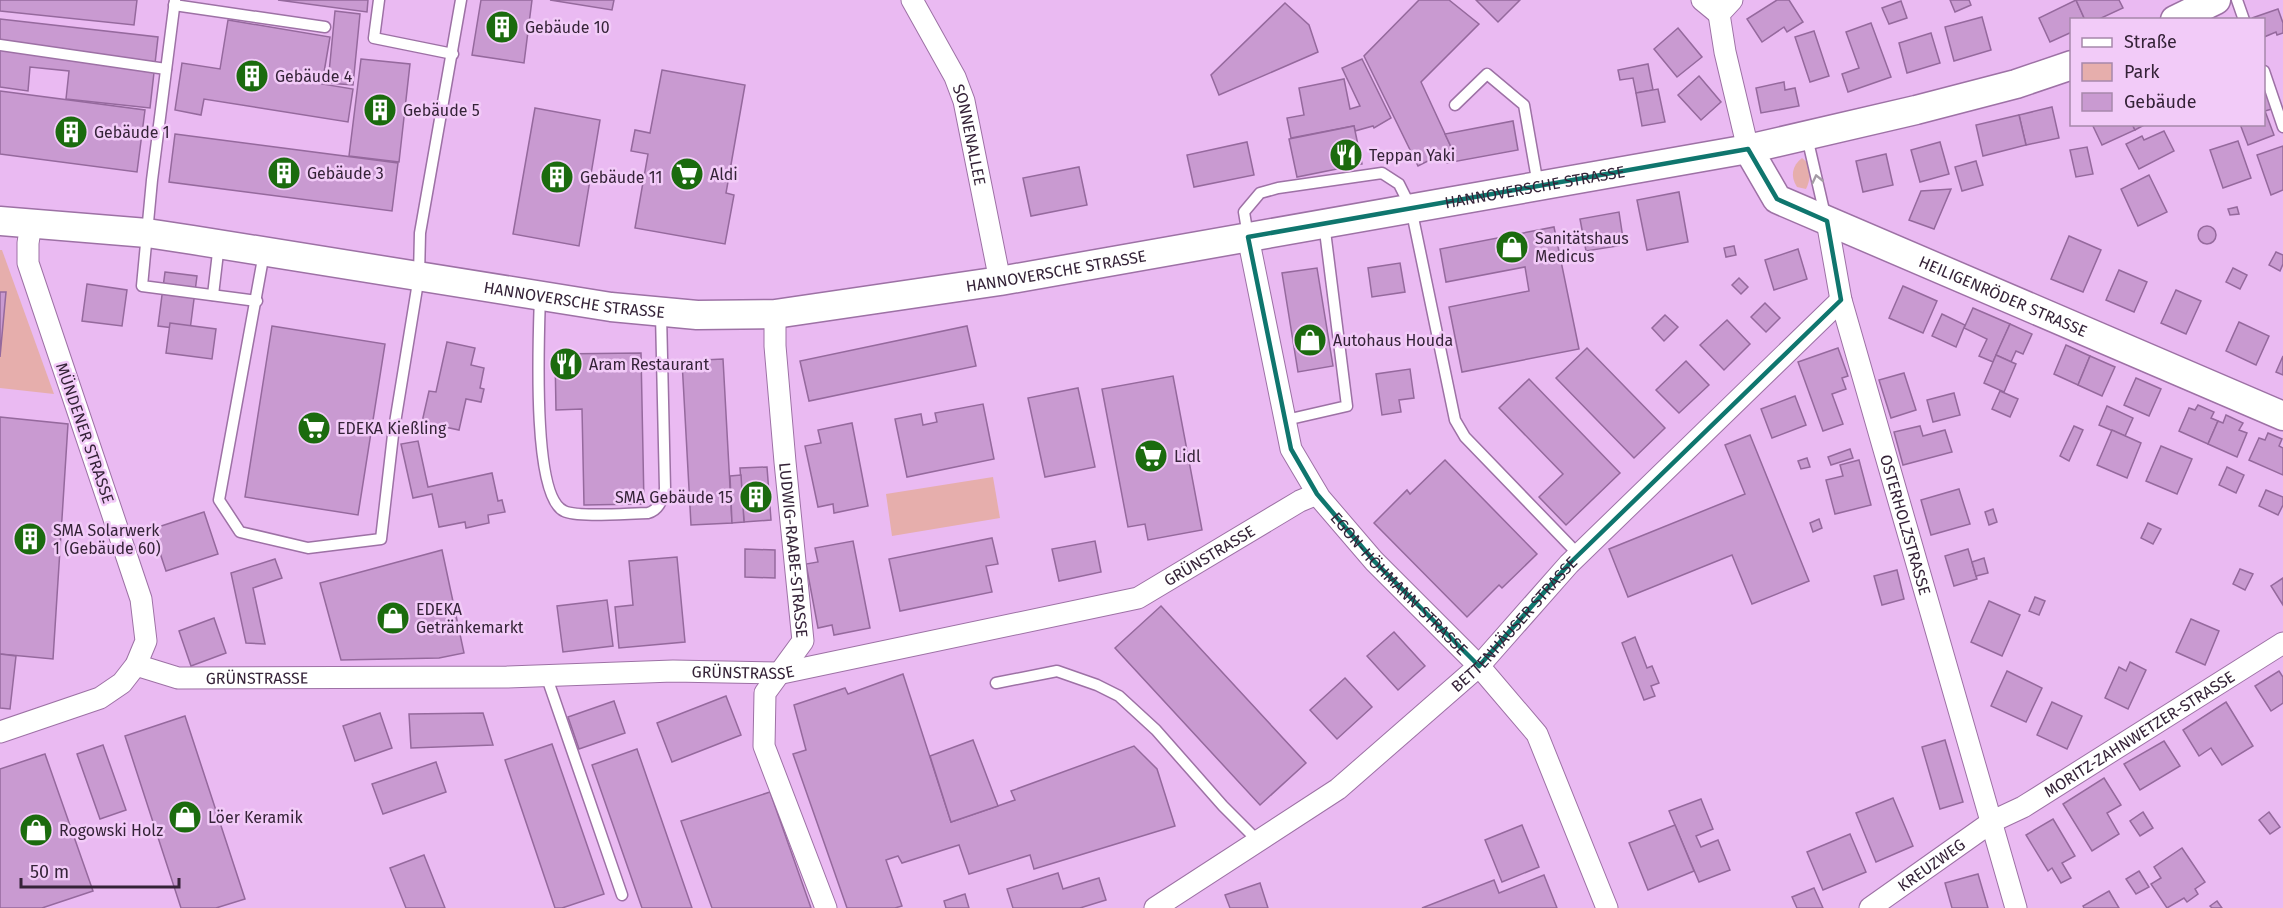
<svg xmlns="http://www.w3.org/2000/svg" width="2283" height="908" font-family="'Fira Sans',sans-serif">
	<rect width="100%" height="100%" fill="#eabaf2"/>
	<g fill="#e6aeac">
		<path d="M1802,158L1809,164C1811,172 1810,181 1806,189L1797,187C1790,176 1792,166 1802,158Z"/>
		<polygon points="0,250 2,250 54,394 0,388"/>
		<polygon points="993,477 1000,518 892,536 886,494"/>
	</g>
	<g fill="#c99ad1" stroke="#95699d" stroke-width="1.5">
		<polygon points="0,0 137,0 134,25 0,11"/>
		<polygon points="278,0 368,0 367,12"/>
		<polygon points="481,0 532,0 524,63 472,55"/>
		<polygon points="550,0 614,0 612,10"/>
		<polygon points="1419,0 1449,0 1479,24 1421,82 1452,149 1418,166 1364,56"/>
		<polygon points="1476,0 1520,0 1498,22"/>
		<polygon points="1777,0 1789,0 1803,22 1787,32 1784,27 1762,42 1747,19"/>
		<polygon points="1950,0 1969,0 1971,5 1955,12"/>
		<polygon points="2076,0 2085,20 2072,20 2072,32 2050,42 2039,18"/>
		<polygon points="2076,0 2119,0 2123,8 2097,20 2085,20"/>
		<polygon points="1901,1 1907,18 1889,24 1882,8"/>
		<polygon points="1285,3 1309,25 1318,52 1219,95 1211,75"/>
		<polygon points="2278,9 2283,23 2283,33 2277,35 2276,32 2264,37 2264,20 2252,18"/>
		<polygon points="335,11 360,14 353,85 328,83"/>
		<polygon points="1982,17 1991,50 1954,61 1945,27"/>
		<polygon points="0,19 158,37 150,108 66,99 69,71 30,67 28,91 0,87"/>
		<polygon points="228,20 330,37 322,84 353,89 348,122 204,99 201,115 175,110 182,63 220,69"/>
		<polygon points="1871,23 1891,77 1848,92 1842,74 1859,68 1846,32"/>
		<polygon points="1678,28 1702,57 1677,77 1654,49"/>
		<polygon points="1814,31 1829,76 1810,82 1795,37"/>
		<polygon points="1931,33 1940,63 1907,73 1899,43"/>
		<polygon points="361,59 410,64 399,162 349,156"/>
		<polygon points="1362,59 1391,118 1374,128 1373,126 1355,131 1354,126 1291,138 1287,118 1304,115 1299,88 1344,79 1350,109 1360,106 1342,68"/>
		<polygon points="1648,64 1653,90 1636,93 1633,78 1620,80 1618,70"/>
		<polygon points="662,70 745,85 726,193 734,195 725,244 635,228 648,154 631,151 635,130 650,133"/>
		<polygon points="1699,76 1721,102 1701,120 1678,95"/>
		<polygon points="1784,82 1785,90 1795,88 1799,106 1761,113 1756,88"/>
		<polygon points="2264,84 2275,108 2265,111 2274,135 2248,145 2240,124 2264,124"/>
		<polygon points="1658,89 1665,122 1642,126 1636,93"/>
		<polygon points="0,91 145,110 137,172 0,154"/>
		<polygon points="2052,107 2059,138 2026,145 2019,115"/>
		<polygon points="535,108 600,120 579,246 513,234"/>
		<polygon points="2019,115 2026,145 1983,156 1976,125"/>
		<polygon points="1513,121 1518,150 1447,163 1444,153 1452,149 1445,134"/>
		<polygon points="2092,124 2132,124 2135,130 2102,145"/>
		<polygon points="2132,124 2146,124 2135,130"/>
		<polygon points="1354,126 1362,164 1297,177 1289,139"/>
		<polygon points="2164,131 2174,151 2139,169 2126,144 2142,136 2144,140"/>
		<polygon points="175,134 398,163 392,211 169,182"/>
		<polygon points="2238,141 2251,178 2223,188 2210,150"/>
		<polygon points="1247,142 1254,175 1194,187 1187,155"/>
		<polygon points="1940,142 1949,174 1920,182 1911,150"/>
		<polygon points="2283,146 2283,190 2271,195 2257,155"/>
		<polygon points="2087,147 2093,174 2076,177 2070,150"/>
		<polygon points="1886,154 1893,185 1863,192 1856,161"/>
		<polygon points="1976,161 1983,185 1962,191 1955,167"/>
		<polygon points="1079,167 1087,205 1031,216 1023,178"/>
		<polygon points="2149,175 2167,212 2138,226 2121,189"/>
		<polygon points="1951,189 1934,229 1909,220 1921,191"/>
		<polygon points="1679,192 1688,242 1647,250 1637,200"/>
		<polygon points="2237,207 2239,214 2230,215 2228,209"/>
		<polygon points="1619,212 1624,245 1586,251 1580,219"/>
		<circle cx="2207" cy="235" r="9"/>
		<polygon points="1554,227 1579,349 1462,372 1449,307 1529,291 1525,267 1446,282 1440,249"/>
		<polygon points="2069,236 2101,250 2083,292 2051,279"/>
		<polygon points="1734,246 1736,255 1726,257 1724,248"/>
		<polygon points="1798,249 1807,279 1774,290 1765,260"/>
		<polygon points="2276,252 2283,255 2283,264 2280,271 2269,265"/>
		<polygon points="1400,263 1405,292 1372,297 1368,268"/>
		<polygon points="1317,268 1333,366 1298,372 1282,273"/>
		<polygon points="2233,268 2247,275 2240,289 2226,282"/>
		<polygon points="2119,270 2147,282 2134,312 2106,300"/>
		<polygon points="165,272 197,276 190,330 158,326"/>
		<polygon points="1739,278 1748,287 1741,294 1732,285"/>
		<polygon points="87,284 127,290 122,326 82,321"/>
		<polygon points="1903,286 1937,301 1923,333 1889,318"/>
		<polygon points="2176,290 2201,301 2186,334 2161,323"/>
		<polygon points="0,292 6,292 0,357"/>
		<polygon points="1765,303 1780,318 1766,332 1751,317"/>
		<polygon points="1973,308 2010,324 1993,362 1979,356 1987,339 1964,328"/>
		<polygon points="1942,314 1965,325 1956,347 1932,336"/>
		<polygon points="1665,315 1678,327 1664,341 1652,328"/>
		<polygon points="1727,320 1750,344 1724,370 1700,345"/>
		<polygon points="2239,322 2269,336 2256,365 2226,351"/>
		<polygon points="170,323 216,329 212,359 166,353"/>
		<polygon points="2010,324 2032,334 2023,354 2016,351 2011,362 1996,355"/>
		<polygon points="272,326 385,344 358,515 245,497"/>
		<polygon points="967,326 976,366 809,401 800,361"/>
		<polygon points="447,342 475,348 471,365 484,368 480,388 484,389 481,402 466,399 459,430 422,422 429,391 436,392"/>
		<polygon points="2066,345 2090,356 2078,385 2054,374"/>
		<polygon points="1587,348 1665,428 1634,458 1556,378"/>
		<polygon points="1838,348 1848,376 1842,378 1846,389 1832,394 1843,424 1823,431 1798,362"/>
		<polygon points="641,353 644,504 584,505 582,409 556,410 555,354"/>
		<polygon points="1996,355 2016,364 2004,392 1984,383"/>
		<polygon points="2090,356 2115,367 2102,396 2078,385"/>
		<polygon points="2283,356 2283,375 2276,372"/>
		<polygon points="723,359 732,523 691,525 682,361"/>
		<polygon points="1686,361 1709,385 1679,413 1656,390"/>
		<polygon points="1410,369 1414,398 1399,400 1401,412 1382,415 1376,374"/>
		<polygon points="1904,373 1916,410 1891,418 1879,380"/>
		<polygon points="1173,376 1202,530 1148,540 1145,524 1128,527 1102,389"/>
		<polygon points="2136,378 2161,389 2149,416 2124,405"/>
		<polygon points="1529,379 1620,473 1566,525 1539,497 1563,474 1499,408"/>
		<polygon points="1078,388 1095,467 1045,477 1028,398"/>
		<polygon points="2000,391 2018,399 2010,417 1992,409"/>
		<polygon points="1954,393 1960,415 1933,422 1927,400"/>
		<polygon points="1795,396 1806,425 1772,438 1761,409"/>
		<polygon points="983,404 994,459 907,477 895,419 921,414 923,425 937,422 935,413"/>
		<polygon points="2198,405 2214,412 2211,418 2218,421 2208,444 2179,431 2189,408 2195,410"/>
		<polygon points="2107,406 2133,418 2125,436 2099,425"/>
		<polygon points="2226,415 2243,423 2239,430 2247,433 2237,457 2208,444 2218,421 2223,423"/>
		<polygon points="0,417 68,424 53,659 0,654"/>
		<polygon points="852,423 868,506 834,513 833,504 818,507 805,446 821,443 818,430"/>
		<polygon points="1920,426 1923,436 1945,430 1952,452 1903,465 1894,432"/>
		<polygon points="2074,426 2083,430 2069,461 2060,456"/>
		<polygon points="2112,430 2141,443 2127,478 2097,465"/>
		<polygon points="2268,433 2282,439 2279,446 2283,448 2283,475 2249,460 2259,438 2265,440"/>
		<polygon points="1750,435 1809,581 1752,604 1732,555 1628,597 1609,549 1745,494 1725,445"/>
		<polygon points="418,441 428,487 492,473 498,501 502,500 505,512 488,515 489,523 466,528 465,522 439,527 432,494 413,498 401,444"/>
		<polygon points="2161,446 2192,459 2177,494 2146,481"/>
		<polygon points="1850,449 1853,458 1831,465 1828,457"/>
		<polygon points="1807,458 1810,467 1801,469 1798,461"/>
		<polygon points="1445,460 1537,554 1502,588 1499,585 1467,617 1374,523 1407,490 1410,494"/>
		<polygon points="1859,460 1871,505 1835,514 1826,480 1843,476 1840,465"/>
		<polygon points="767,467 771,520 744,522 740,468"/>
		<polygon points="2227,467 2244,475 2236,493 2219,485"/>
		<polygon points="741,475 744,522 732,523 730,476"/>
		<polygon points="1959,489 1970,524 1931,535 1921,500"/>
		<polygon points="2266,490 2283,497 2283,505 2278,515 2259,506"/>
		<polygon points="1993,509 1997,522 1989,525 1985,512"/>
		<polygon points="204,512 218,554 166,571 152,529"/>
		<polygon points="1819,519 1822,528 1813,532 1810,523"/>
		<polygon points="2148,523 2161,529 2153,544 2141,538"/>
		<polygon points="992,538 998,564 986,566 992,592 900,611 889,559"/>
		<polygon points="853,541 870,628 834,635 832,625 818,628 806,564 818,562 815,548"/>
		<polygon points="1095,541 1101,572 1059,581 1052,549"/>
		<polygon points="745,549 775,550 775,578 745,577"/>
		<polygon points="1968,549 1977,579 1954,586 1945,556"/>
		<polygon points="442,550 464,653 439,658 341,660 320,583"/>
		<polygon points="677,557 685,642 619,648 615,607 633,605 629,561"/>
		<polygon points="1984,558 1988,573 1976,576 1972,562"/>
		<polygon points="275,559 282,578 253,588 265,644 246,643 231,573"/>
		<polygon points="2240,569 2253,574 2245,590 2233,584"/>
		<polygon points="1897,570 1904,599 1882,605 1874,576"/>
		<polygon points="2283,578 2283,605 2271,586"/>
		<polygon points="2035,597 2045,601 2039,615 2029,611"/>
		<polygon points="607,600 613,646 563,652 557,606"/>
		<polygon points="1989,601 2020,615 2002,656 1971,642"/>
		<polygon points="1161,606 1306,763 1260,805 1115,648"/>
		<polygon points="214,618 226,653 191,666 179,631"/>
		<polygon points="2191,619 2219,631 2205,665 2176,652"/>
		<polygon points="1394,632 1425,666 1398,690 1367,656"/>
		<polygon points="1635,637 1647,668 1652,666 1659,683 1651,686 1655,696 1644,700 1622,643"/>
		<polygon points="0,654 16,656 10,709 0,708"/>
		<polygon points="2130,662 2146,670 2128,709 2105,698 2119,667 2126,671"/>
		<polygon points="2007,671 2042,688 2026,722 1991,706"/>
		<polygon points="2279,671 2283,677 2283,703 2271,711 2255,686"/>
		<polygon points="903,674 951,822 1015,800 1011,791 1134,746 1157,769 1175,826 1034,869 1030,855 969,874 959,845 902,863 898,856 886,860 902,906 895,908 847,908 793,754 806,750 794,705 845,688 848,694"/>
		<polygon points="1345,678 1372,707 1337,739 1310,710"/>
		<polygon points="726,696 741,735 672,762 657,723"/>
		<polygon points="614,701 625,733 579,749 568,717"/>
		<polygon points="2052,702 2082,716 2067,749 2037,735"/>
		<polygon points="2226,702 2253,746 2222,765 2211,748 2199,756 2183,730"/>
		<polygon points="380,713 392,748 355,761 343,726"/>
		<polygon points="483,713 493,745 411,748 409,714"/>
		<polygon points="185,716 245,899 216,908 181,908 125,736"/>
		<polygon points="973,740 998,806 951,822 930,756"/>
		<polygon points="1945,740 1963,802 1940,809 1922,747"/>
		<polygon points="2164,741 2180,766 2140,790 2124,764"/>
		<polygon points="552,744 604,894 562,908 555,908 505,760"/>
		<polygon points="103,745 126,810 100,819 77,754"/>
		<polygon points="637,749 692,908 642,908 592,765"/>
		<polygon points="45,754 93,891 42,908 0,908 0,769"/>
		<polygon points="436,762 446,792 383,814 372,784"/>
		<polygon points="2104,778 2121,805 2107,813 2119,834 2092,851 2063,804"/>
		<polygon points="770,792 811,908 712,908 681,821"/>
		<polygon points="1893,798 1913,846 1876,862 1856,813"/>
		<polygon points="1701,799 1713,829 1696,836 1701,847 1718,840 1730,870 1699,882 1669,811"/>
		<polygon points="2143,812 2153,828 2140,836 2130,821"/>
		<polygon points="2269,812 2280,827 2270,834 2259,820"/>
		<polygon points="2053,819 2075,856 2062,863 2071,878 2061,883 2052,868 2048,871 2026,835"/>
		<polygon points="1522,825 1539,867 1502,882 1485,840"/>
		<polygon points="1675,825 1694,871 1648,890 1629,843"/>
		<polygon points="1850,834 1866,872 1823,890 1807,852"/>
		<polygon points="2182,848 2205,882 2195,889 2198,894 2187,902 2184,898 2167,908 2151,884 2161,878 2154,867"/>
		<polygon points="424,855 445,908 406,908 390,868"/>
		<polygon points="2139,871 2149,887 2136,894 2126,879"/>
		<polygon points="1058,873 1063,889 1099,878 1106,900 1080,908 1013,908 1007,889"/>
		<polygon points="1978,874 1988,908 1952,908 1945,883"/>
		<polygon points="1544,875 1557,908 1422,908 1494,880 1499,893"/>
		<polygon points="1260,883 1268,908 1230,908 1225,895"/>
		<polygon points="1814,888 1823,908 1797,908 1792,897"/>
		<polygon points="2109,891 2119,908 2084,908 2083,906"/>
		<polygon points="965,894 969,908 946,908 944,901"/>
		<polygon points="2217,901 2222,908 2212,908 2210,906"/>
	</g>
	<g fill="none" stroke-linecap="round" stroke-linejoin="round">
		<g stroke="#9d71a5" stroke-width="13">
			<g id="lane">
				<polyline points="175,0 152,180 142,286 257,301"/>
				<polyline points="379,0 374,38 453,54"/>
				<polyline points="2237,0 2244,20"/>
				<polyline points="174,5 325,27"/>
				<polyline points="0,45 166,69"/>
				<polyline points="2264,71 2283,127"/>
				<polyline points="1455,105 1487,74 1524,105 1538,185"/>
				<polyline points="1807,137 1825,215"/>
				<polyline points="1248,236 1244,212 1260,193 1278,188 1382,173 1399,184 1411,208 1455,420 1465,437 1578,554"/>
				<polyline points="264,253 219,500 240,532 308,548 381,539 393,435 419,276 420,233 461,0"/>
				<polyline points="213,295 219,244"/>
				<path d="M540,295C539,331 531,496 564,511C578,518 630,513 648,513C659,510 662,500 665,489L661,314"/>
				<polyline points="1286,420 1347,406 1324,223"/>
				<polyline points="546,675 622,895"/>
				<polyline points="996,683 1057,671 1097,685 1119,696 1156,730 1223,806 1258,841"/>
			</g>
		</g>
		<g stroke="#9d71a5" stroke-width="23">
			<g id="street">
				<path id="s1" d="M912,0L955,77L964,101L1000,281"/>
				<polyline points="1702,0 1719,14"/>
				<polyline points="1732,0 1719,14 1725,52 1748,149"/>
				<path id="s2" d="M1827,221L1841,300L2016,908"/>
				<path id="s3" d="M1248,237L1291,449L1320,498L1374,561L1479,666L1537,734L1607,908"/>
				<path id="s4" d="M775,314V346L785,462L803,641L765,693L764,746L826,908"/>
				<path id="s5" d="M136,665L178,678L507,677L673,671L782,673L1138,598L1300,501L1317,494"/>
				<polyline points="0,732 100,698 122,683 136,665 146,641 141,599 28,263 28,243 31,224"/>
				<path id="s6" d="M1155,908L1338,789L1479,666L1569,564L1841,300"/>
				<path id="s7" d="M1870,908L1993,821L2023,807L2283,643"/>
			</g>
		</g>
		<g stroke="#9d71a5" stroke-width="31">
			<g id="secondary">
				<polyline points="2175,20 2216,0"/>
				<path id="s8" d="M1748,149L1777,199L2283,416"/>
				<path id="s9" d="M0,221L147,233L193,240L611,307L697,315L775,314L1000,281L1748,149L1916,110L2016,84L2072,65"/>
			</g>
		</g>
		<use href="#lane" stroke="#fff" stroke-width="10"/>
		<use href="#street" stroke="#fff" stroke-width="21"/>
		<use href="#secondary" stroke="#fff" stroke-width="28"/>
	</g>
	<defs><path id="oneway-chevron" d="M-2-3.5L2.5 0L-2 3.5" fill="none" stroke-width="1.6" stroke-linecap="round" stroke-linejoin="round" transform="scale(1.5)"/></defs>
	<use stroke="#a49ca5" href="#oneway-chevron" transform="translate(1817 179) rotate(-103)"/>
	<path fill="none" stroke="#0f766e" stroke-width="4.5" stroke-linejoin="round" d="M1748,149L1777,199L1827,221L1841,300L1569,564L1479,666L1374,561L1317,494L1291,449L1248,237Z"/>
	<defs>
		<g id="building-disc" transform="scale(1.725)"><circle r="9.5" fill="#1b6b0e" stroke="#f2cbf8"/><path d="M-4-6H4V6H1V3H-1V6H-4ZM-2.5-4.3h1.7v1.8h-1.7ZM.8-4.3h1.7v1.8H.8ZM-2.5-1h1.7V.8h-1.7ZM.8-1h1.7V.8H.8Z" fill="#fff"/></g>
		<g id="restaurant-disc" transform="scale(1.725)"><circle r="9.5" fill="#1b6b0e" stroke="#f2cbf8"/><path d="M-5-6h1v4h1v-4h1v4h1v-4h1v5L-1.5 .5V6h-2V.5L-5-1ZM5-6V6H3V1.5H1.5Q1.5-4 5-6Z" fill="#fff"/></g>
		<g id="supermarket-disc" transform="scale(1.725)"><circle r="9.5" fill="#1b6b0e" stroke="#f2cbf8"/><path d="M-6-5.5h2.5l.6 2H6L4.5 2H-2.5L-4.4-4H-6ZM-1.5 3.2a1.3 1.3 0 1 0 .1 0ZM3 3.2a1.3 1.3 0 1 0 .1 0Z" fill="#fff"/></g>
		<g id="shop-disc" transform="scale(1.725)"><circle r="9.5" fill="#1b6b0e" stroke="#f2cbf8"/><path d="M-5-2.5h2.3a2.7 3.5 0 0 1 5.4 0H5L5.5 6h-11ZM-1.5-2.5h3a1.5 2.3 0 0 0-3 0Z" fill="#fff"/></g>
	</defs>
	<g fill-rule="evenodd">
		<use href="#building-disc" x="502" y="27"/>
		<use href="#building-disc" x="252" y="76"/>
		<use href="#building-disc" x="380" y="110"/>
		<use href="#building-disc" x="71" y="132"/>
		<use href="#restaurant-disc" x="1346" y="155"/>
		<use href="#building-disc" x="284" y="173"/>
		<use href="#supermarket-disc" x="687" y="174"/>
		<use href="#building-disc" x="557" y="177"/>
		<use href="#shop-disc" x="1512" y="247"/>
		<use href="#shop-disc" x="1310" y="340"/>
		<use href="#restaurant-disc" x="566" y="364"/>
		<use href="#supermarket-disc" x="314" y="428"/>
		<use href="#supermarket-disc" x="1151" y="456"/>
		<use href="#building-disc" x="756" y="497"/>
		<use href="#building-disc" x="30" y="539"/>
		<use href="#shop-disc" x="393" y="618"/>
		<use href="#shop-disc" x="185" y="817"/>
		<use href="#shop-disc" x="36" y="830"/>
	</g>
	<g text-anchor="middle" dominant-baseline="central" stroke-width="5" stroke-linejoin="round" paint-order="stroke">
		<g font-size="16" fill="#352338" stroke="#f2cbf8" text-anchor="start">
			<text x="525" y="27">Gebäude 10</text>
			<text x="275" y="76">Gebäude 4</text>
			<text x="403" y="110">Gebäude 5</text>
			<text x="94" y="132">Gebäude 1</text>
			<text x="1369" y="155">Teppan Yaki</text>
			<text x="307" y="173">Gebäude 3</text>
			<text x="710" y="174">Aldi</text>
			<text x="580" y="177">Gebäude 11</text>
			<text x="1535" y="238">Sanitätshaus<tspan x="1535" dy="18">Medicus</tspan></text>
			<text x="1333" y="340">Autohaus Houda</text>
			<text x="589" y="364">Aram Restaurant</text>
			<text x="337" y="428">EDEKA Kießling</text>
			<text x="1174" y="456">Lidl</text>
			<text x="733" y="497" text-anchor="end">SMA Gebäude 15</text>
			<text x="53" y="530">SMA Solarwerk<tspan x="53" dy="18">1 (Gebäude 60)</tspan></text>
			<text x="416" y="609">EDEKA<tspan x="416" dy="18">Getränkemarkt</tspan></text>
			<text x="208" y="817">Löer Keramik</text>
			<text x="59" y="830">Rogowski Holz</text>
		</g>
		<g font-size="16" fill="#352338" stroke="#f2cbf8">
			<text stroke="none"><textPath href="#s1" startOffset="148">SONNENALLEE</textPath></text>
			<text stroke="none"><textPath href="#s9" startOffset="1552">HANNOVERSCHE STRASSE</textPath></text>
			<text stroke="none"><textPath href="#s9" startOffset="1066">HANNOVERSCHE STRASSE</textPath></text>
			<text stroke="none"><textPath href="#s8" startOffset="304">HEILIGENRÖDER STRASSE</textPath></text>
			<text stroke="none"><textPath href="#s9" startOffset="580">HANNOVERSCHE STRASSE</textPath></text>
			<text transform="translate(85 433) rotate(71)">MÜNDENER STRASSE</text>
			<text stroke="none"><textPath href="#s2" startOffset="314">OSTERHOLZSTRASSE</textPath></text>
			<text stroke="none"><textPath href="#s4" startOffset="237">LUDWIG-RAABE-STRASSE</textPath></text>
			<text stroke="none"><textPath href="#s5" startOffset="1095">GRÜNSTRASSE</textPath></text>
			<text stroke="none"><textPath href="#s3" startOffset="390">EGON-HÖHMANN-STRASSE</textPath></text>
			<text stroke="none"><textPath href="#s6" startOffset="460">BETTENHÄUSER STRASSE</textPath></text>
			<text stroke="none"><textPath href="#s5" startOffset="609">GRÜNSTRASSE</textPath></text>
			<text stroke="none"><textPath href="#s5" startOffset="123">GRÜNSTRASSE</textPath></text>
			<text stroke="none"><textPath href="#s7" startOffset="321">MORITZ-ZAHNWETZER-STRASSE</textPath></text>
			<text stroke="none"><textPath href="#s7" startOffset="75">KREUZWEG</textPath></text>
		</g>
	</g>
	<rect x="2070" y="18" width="195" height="108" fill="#f2cbf8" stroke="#a688ab" stroke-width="1.5"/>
	<rect x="2082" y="38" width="30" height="9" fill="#ffffff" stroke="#a688ab" stroke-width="1.5"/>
	<text x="2124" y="48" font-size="18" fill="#352338">Straße</text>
	<rect x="2082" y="63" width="30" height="18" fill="#e6aeac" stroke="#a688ab" stroke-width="1.5"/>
	<text x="2124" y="78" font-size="18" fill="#352338">Park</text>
	<rect x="2082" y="93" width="30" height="18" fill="#c99ad1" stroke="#a688ab" stroke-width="1.5"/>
	<text x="2124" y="108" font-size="18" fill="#352338">Gebäude</text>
	<path d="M21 878v9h158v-9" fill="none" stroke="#352338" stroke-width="3"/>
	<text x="30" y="878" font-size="18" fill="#352338" stroke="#f2cbf8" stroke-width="4.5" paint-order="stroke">50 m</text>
</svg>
